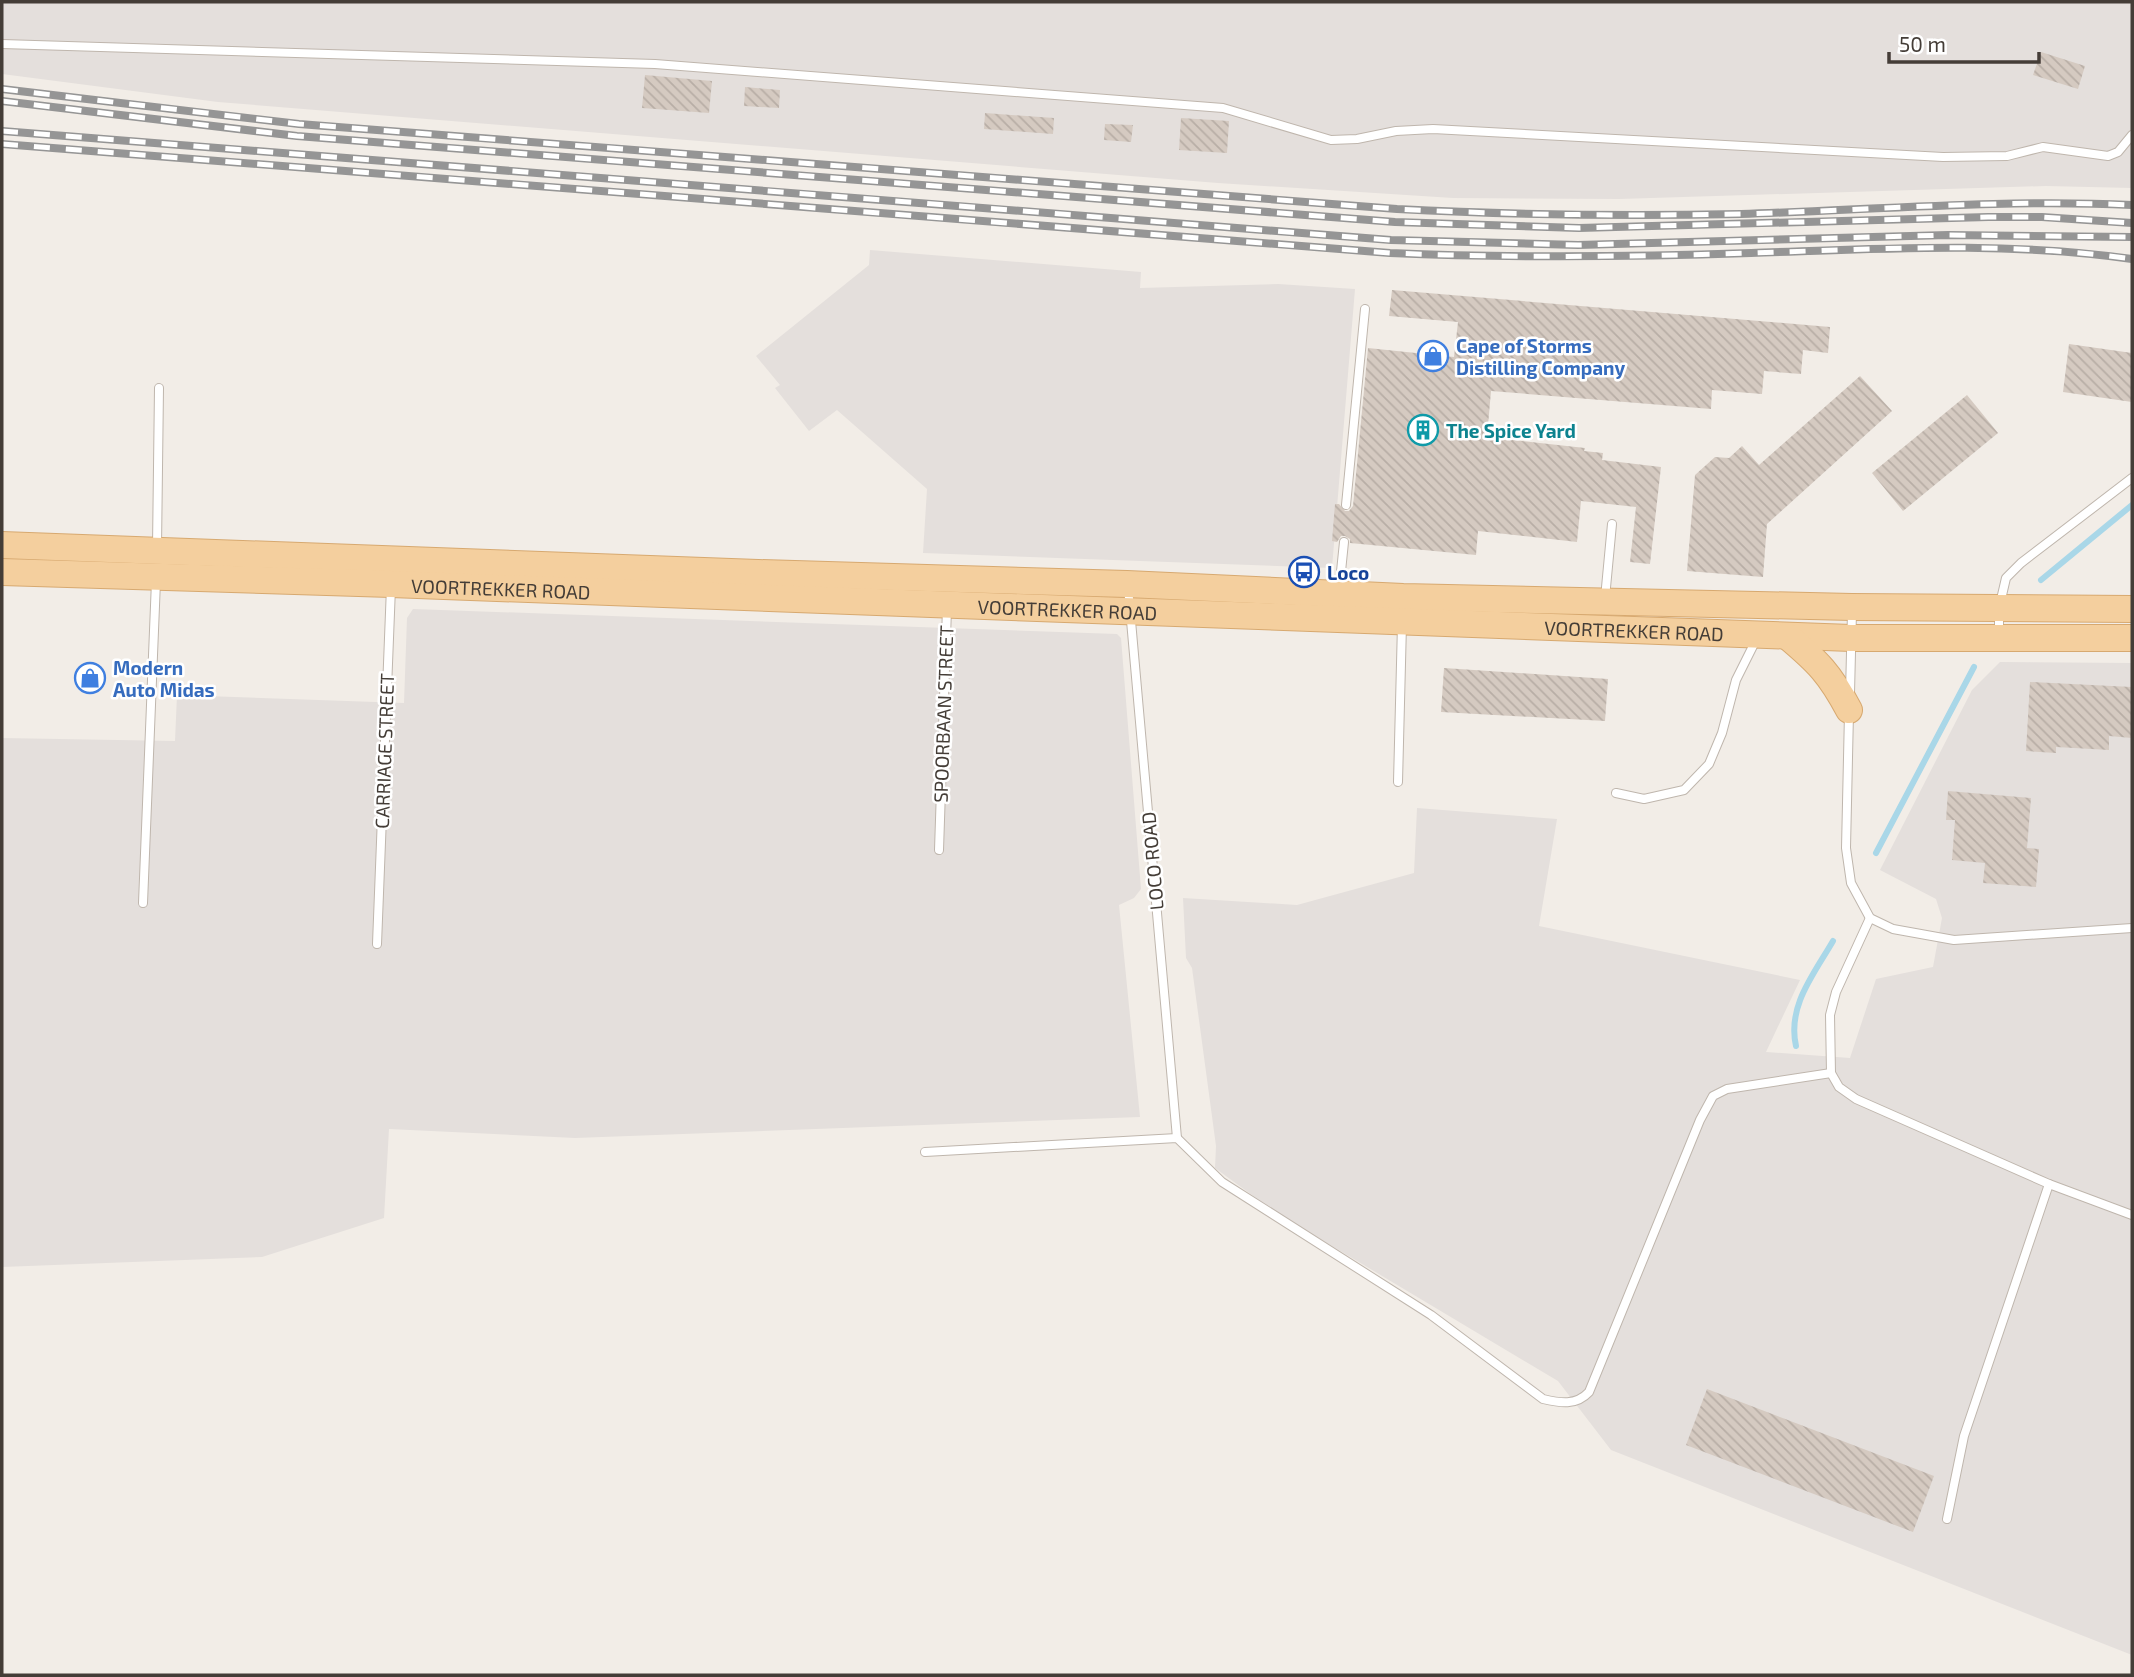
<svg xmlns="http://www.w3.org/2000/svg" width="2134" height="1677" font-family="'Exo 2',sans-serif">
	<defs>
		<pattern id="building-back-hatch" width="6" height="6" patternUnits="userSpaceOnUse" patternTransform="scale(1.75)"><rect width="6" height="6" fill="#d5cac1"/><path d="M-1 5l2 2M0 0l6 6M5-1l2 2" fill="none" stroke="#b8aea6"/></pattern>
	</defs>
	<rect width="100%" height="100%" fill="#f2ede7"/>
	<g fill="#e4dfdc">
		<polygon points="2,2 2132,2 2132,188 2046,186 1619,199 1453,198 1218,183 218,102 2,74"/>
		<polygon points="870,250 1141,272 1140,288 1278,284 1355,289 1332,568 923,553 927,489 837,410 809,431 775,388 780,385 756,356 869,265"/>
		<polygon points="413,609 1117,634 1121,638 1141,889 1134,898 1119,905 1140,1117 575,1138 389,1129 384,1218 262,1257 2,1267 2,738 175,741 177,695 404,703 407,618"/>
		<polygon points="2000,662 2132,663 2132,1655 1611,1450 1558,1381 1275,1212 1215,1168 1216,1146 1192,968 1186,958 1183,898 1297,905 1414,873 1417,808 1557,819 1539,926 1800,980 1766,1052 1850,1058 1876,979 1933,967 1942,918 1936,899 1880,870 1972,690"/>
	</g>
	<g fill="none" stroke-linecap="round" stroke-linejoin="round">
		<g stroke="#a9d7e8" stroke-width="6">
			<polyline points="2041,580 2132,505"/>
			<polyline points="1876,853 1974,667"/>
			<path d="M1796,1046C1787,1006 1814,974 1833,941"/>
		</g>
	</g>
	<g fill="url(#building-back-hatch)">
		<polygon points="2041,52 2085,66 2078,89 2033,75"/>
		<polygon points="645,75 712,81 709,113 642,108"/>
		<polygon points="745,87 780,90 779,108 744,106"/>
		<polygon points="985,113 1054,118 1053,134 984,129"/>
		<polygon points="1181,118 1229,121 1227,153 1179,150"/>
		<polygon points="1105,124 1133,125 1131,142 1104,140"/>
		<polygon points="1392,290 1830,327 1828,353 1803,350 1801,374 1764,371 1762,394 1712,390 1711,409 1491,391 1487,437 1585,448 1584,451 1603,453 1602,460 1661,467 1650,564 1630,562 1636,507 1581,501 1577,542 1478,531 1476,555 1350,543 1350,539 1345,536 1341,536 1337,542 1332,541 1335,504 1339,504 1345,511 1349,511 1353,506 1368,348 1454,357 1458,322 1389,316"/>
		<polygon points="2069,344 2132,353 2132,402 2063,392"/>
		<polygon points="1860,376 1892,411 1767,524 1763,577 1687,571 1695,475 1715,457 1729,458 1742,446 1759,465"/>
		<polygon points="1967,395 1998,433 1903,511 1872,473"/>
		<polygon points="1444,668 1608,679 1605,721 1441,712"/>
		<polygon points="2030,682 2132,687 2132,738 2109,736 2109,750 2056,747 2056,753 2026,751"/>
		<polygon points="1948,791 2031,798 2027,848 2039,849 2036,887 1983,883 1985,863 1952,860 1955,820 1946,820"/>
		<polygon points="1707,1389 1934,1476 1913,1532 1686,1445"/>
	</g>
	<g fill="none" stroke-linecap="round" stroke-linejoin="round">
		<g stroke="#bfb6ad" stroke-width="10">
			<g id="service">
				<polyline points="2,44 655,64 1223,108 1331,140 1357,139 1396,131 1433,129 1943,157 2007,156 2043,147 2108,156 2118,152 2132,135"/>
				<polyline points="1346,505 1365,309"/>
				<polyline points="157,547 159,388"/>
				<polyline points="1128,587 1177,1138"/>
				<polyline points="1339,591 1344,542"/>
				<polyline points="1605,598 1612,524"/>
				<polyline points="1999,636 1999,608 2006,578 2021,563 2132,478"/>
				<polyline points="1850,693 1852,612"/>
				<polyline points="1849,713 1846,848 1851,883 1870,918 1893,929 1954,940 2132,928"/>
				<polyline points="1398,782 1402,624"/>
				<polyline points="1616,793 1644,799 1684,790 1709,764 1722,733 1736,680 1757,638"/>
				<polyline points="939,850 947,608"/>
				<polyline points="143,903 156,581"/>
				<polyline points="1870,918 1836,992 1830,1015 1831,1073 1839,1087 1856,1099 2049,1184 2132,1215"/>
				<polyline points="377,944 391,587"/>
				<path d="M925,1152L1177,1138L1222,1182L1431,1315L1543,1399C1560,1403 1576,1406 1589,1392L1700,1120L1713,1096L1727,1089L1831,1073"/>
				<polyline points="1947,1519 1964,1436 2049,1184"/>
			</g>
		</g>
		<g stroke="#d7a970" stroke-width="28">
			<g id="primary">
				<polyline points="2,545 758,573 1127,584 1403,597 1852,607 2132,609"/>
				<path id="s1" d="M2,572L391,584L1851,638H2132"/>
				<path d="M1787,636C1818,662 1830,674 1849,710"/>
			</g>
		</g>
		<use href="#service" stroke="#fff" stroke-width="8"/>
		<use href="#primary" stroke="#f4cf9e" stroke-width="26"/>
		<g stroke="#959595" stroke-width="8">
			<g id="rail">
				<path d="M2,89L299,124L1397,209C1512,215 1626,216 1741,214C1871,210 2002,199 2132,205"/>
				<polyline points="2,101 297,136 1395,222 1579,228 1988,217 2042,217 2132,223"/>
				<polyline points="2,131 1391,240 1578,245 1948,235 2132,237"/>
				<path d="M2,144L1390,253C1510,258 1630,257 1751,253C1878,249 2006,241 2132,259"/>
			</g>
		</g>
		<use href="#rail" stroke="#fff" stroke-width="5" stroke-dasharray="16" stroke-linecap="butt"/>
	</g>
	<defs>
		<g id="shop-ring" transform="scale(1.575)"><circle r="9.5" fill="#fff" stroke="#3f7fe0" stroke-width="1.5"/><path d="M-5-2.5h2.3a2.7 3.5 0 0 1 5.4 0H5L5.5 6h-11ZM-1.5-2.5h3a1.5 2.3 0 0 0-3 0Z" fill="#3f7fe0"/></g>
		<g id="building-ring" transform="scale(1.575)"><circle r="9.5" fill="#fff" stroke="#0f9aa8" stroke-width="1.5"/><path d="M-4-6H4V6H1V3H-1V6H-4ZM-2.5-4.3h1.7v1.8h-1.7ZM.8-4.3h1.7v1.8H.8ZM-2.5-1h1.7V.8h-1.7ZM.8-1h1.7V.8H.8Z" fill="#0f9aa8"/></g>
		<g id="bus-ring" transform="scale(1.575)"><circle r="9.5" fill="#fff" stroke="#1a4fb4" stroke-width="1.5"/><path d="M-5-6H5V4H4V6H2V4H-2V6H-4V4H-5ZM-3.5-4V0h7V-4ZM-3.5 1.2v1.5H-2V1.2ZM2 1.2v1.5H3.5V1.2Z" fill="#1a4fb4"/></g>
	</defs>
	<g fill-rule="evenodd">
		<use href="#shop-ring" x="1433" y="356"/>
		<use href="#building-ring" x="1423" y="430"/>
		<use href="#bus-ring" x="1304" y="572"/>
		<use href="#shop-ring" x="90" y="678"/>
	</g>
	<g text-anchor="middle" dominant-baseline="central" stroke-width="5" stroke-linejoin="round" paint-order="stroke">
		<g font-size="19" font-weight="bold" fill="#366cbe" stroke="#fff" text-anchor="start">
			<text x="1456" y="345">Cape of Storms<tspan x="1456" dy="22">Distilling Company</tspan></text>
			<text x="113" y="667">Modern<tspan x="113" dy="22">Auto Midas</tspan></text>
		</g>
		<g font-size="19" font-weight="bold" fill="#0d838f" stroke="#fff" text-anchor="start">
			<text x="1446" y="430">The Spice Yard</text>
		</g>
		<g font-size="19" font-weight="bold" fill="#164399" stroke="#fff" text-anchor="start">
			<text x="1327" y="572">Loco</text>
		</g>
		<g font-size="19" fill="#443d37" stroke="#fff">
			<text stroke="none"><textPath href="#s1" startOffset="499">VOORTREKKER ROAD</textPath></text>
			<text stroke="none"><textPath href="#s1" startOffset="1066">VOORTREKKER ROAD</textPath></text>
			<text stroke="none"><textPath href="#s1" startOffset="1633">VOORTREKKER ROAD</textPath></text>
			<text transform="translate(943 714) rotate(-88)">SPOORBAAN STREET</text>
			<text transform="translate(384 751) rotate(-88)">CARRIAGE STREET</text>
			<text transform="translate(1152 861) rotate(-95)">LOCO ROAD</text>
		</g>
	</g>
	<rect width="2134" height="1677" fill="none" stroke="#443d37" stroke-width="7"/>
	<path d="M1889 52v10h150v-10" fill="none" stroke="#443d37" stroke-width="3.5"/>
	<text x="1899" y="52" font-size="21" fill="#443d37" stroke="#ffffff" stroke-width="5" paint-order="stroke">50 m</text>
</svg>
